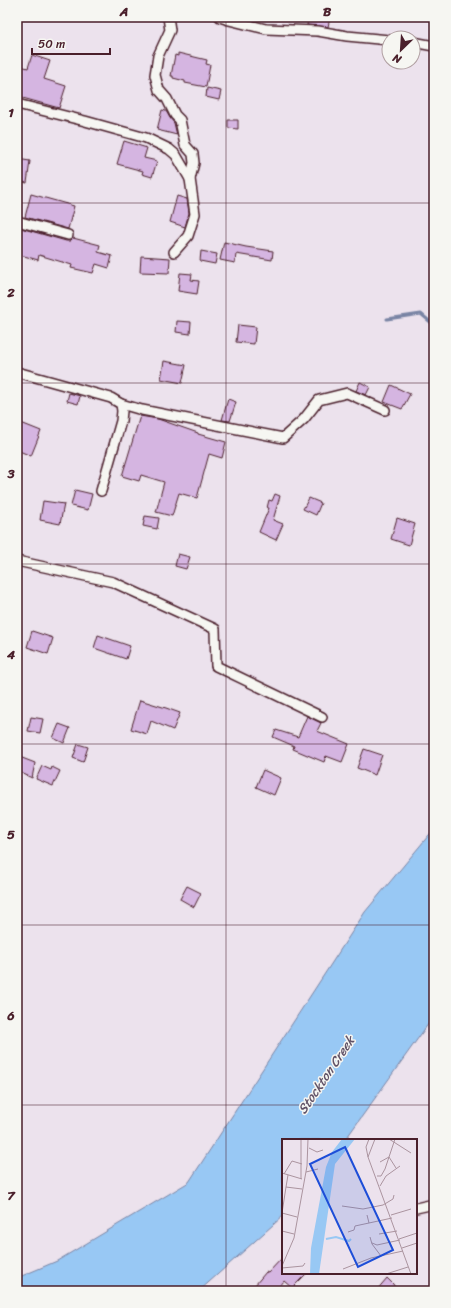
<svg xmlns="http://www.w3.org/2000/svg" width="451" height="1308" font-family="Sriracha,sans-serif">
	<rect width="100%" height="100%" fill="#ece2ed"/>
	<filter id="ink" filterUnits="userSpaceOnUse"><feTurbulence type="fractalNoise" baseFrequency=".025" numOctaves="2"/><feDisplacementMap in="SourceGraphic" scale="8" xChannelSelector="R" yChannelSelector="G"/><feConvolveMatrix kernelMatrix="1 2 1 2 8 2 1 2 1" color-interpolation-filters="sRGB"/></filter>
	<g filter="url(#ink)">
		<polygon fill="#98c8f4" stroke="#7984a4" points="434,829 434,1016 345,1140 283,1140 283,1216 199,1291 17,1291 17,1278 57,1261 189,1182 365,912"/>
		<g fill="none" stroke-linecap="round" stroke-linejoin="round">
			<polyline stroke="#7984a4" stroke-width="3" points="387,319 421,314 434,325"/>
		</g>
		<g fill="#d5b5e1" stroke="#4a1f2b">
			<polygon points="308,17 330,17 328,27 307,25"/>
			<polygon points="178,53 207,60 206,64 210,65 206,87 185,83 185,81 173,78 173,76 171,76 175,55 178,56"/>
			<polygon points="32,55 50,61 44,79 66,86 59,108 19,97 21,90 17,89 17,65 28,68"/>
			<polygon points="207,88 221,91 219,100 206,97"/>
			<polygon points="162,110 166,111 170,118 174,123 177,135 157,130"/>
			<polygon points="228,120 238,120 238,129 228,128"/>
			<polygon points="124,141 147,148 144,158 157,161 152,177 142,174 143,171 117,164"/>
			<polygon points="17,159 30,161 27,183 17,181"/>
			<polygon points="31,194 74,206 68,229 25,217"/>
			<polygon points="177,196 187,199 189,213 185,227 170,222"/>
			<polygon points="17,227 66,241 70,241 73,238 100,245 98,252 112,256 109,268 96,264 93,273 71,268 72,265 39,255 38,260 17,254"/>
			<polygon points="224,242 246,247 273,251 272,260 236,254 235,263 220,260"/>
			<polygon points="201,251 217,254 215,264 200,261"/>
			<polygon points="141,256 170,258 169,273 140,272"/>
			<polygon points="180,273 192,274 191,280 199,281 197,294 178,291"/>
			<polygon points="177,321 191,322 190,334 176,332"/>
			<polygon points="238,325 256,327 254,344 236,342"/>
			<polygon points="164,361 186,365 182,383 161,379"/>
			<polygon points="360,382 370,387 366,395 356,391"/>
			<polygon points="391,385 410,394 402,409 384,402"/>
			<polygon points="69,393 80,396 78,404 67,401"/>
			<polygon points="228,399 236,402 230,421 222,420"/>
			<polygon points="140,416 158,419 198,433 198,434 226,442 222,458 209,454 197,498 179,493 172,516 156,512 164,482 141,475 139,481 122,476"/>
			<polygon points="21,423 41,431 31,456 17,450 17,434"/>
			<polygon points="75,490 92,494 88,510 71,506"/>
			<polygon points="275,494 280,496 273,520 283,524 276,540 259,532 269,508 267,508 269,500 272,501"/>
			<polygon points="309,498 321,503 316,515 303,509"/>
			<polygon points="43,501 64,504 60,524 40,520"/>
			<polygon points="145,516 159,518 157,529 143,526"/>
			<polygon points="397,518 415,524 409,545 391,539"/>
			<polygon points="178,554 190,557 186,569 175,566"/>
			<polygon points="32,631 53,638 48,654 27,647"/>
			<polygon points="98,635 130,646 126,659 94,648"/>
			<polygon points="140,700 166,708 180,713 173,730 151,721 147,734 131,729"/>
			<polygon points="307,716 321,723 317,731 349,744 342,762 326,756 324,762 293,749 294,746 273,737 276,730 298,737"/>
			<polygon points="31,717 43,719 40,733 28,731"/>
			<polygon points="59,724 70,728 64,743 53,738"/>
			<polygon points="78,744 88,747 83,762 73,758"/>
			<polygon points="364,749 382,755 375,775 357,768"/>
			<polygon points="17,756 35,763 32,778 17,771"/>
			<polygon points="42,766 51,770 52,767 60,771 53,786 36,779"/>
			<polygon points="263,770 281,778 274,795 256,787"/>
			<polygon points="187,886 201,893 194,907 180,899"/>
			<polygon points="283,1257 283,1273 307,1273 292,1288 284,1281 276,1291 250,1291 266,1272 268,1273"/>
			<polygon points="387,1278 393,1284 397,1291 376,1291"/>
		</g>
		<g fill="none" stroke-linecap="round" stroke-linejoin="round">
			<g stroke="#4a1f2b" stroke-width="12">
				<g id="minor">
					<polyline points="168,17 170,30 158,56 155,75 159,90 167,99 175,115 180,120 185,145 193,154 194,163 190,179 195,214 188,236 174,252"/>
					<polyline points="220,17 229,20 266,29 318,31 347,36 389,40"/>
					<polyline points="413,42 434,46"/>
					<polyline points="17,104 85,121 146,138 169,149 176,155 190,179"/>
					<polyline points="17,221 68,235"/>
					<polyline points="17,372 111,398 121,404 122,411 121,421 101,491"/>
					<polyline points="121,404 142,410 283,438 304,419 319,400 347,393 385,410"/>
					<polyline points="17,561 113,582 215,629 216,666 322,717"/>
					<polyline points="416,1208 434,1204"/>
				</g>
			</g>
			<use href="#minor" stroke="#f6f6f2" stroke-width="9"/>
		</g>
	</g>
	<path fill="none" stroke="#4a1f2b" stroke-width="1" stroke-opacity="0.55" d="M226,17V1291M17,203H434M17,383H434M17,564H434M17,744H434M17,925H434M17,1105H434"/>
	<g text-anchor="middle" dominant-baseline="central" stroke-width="3" stroke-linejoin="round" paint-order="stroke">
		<g font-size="13" font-style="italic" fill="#615267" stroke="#f6f6f2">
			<text transform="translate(326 1075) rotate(-56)">Stockton Creek</text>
		</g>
	</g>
	<g transform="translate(282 1139)">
		<rect width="135" height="135" fill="#ece2ed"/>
		<path d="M60,0H73L53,25L37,135H28L29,109L44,28L50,13Z" fill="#98c8f4"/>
		<path fill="none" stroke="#98c8f4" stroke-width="2" d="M44,100L54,98L67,102L69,100"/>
		<path fill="none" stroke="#ab949f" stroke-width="1" d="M19,0V40M87,0L84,8L86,18L129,135M107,0L129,14M27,9L35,13L41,11M86,18L93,0M98,23L107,18L114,29M24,33L36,30M0,34L20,40M2,35L10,22L20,25M95,37H99L103,30L113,0M98,47L104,37L118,27M4,48L6,36M60,67L81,70L101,66L111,60L112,56M0,74L4,48L20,50M0,74L15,78M85,76L87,84L110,79M109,76L129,70M0,92L12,95M66,93L72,91L73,87L87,84M97,95L115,92M88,98L90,105L99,117M117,100L135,94M90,104L95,106L118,101M120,109L135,104M0,127L12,99L25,27L26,0M0,129L21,127L23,124M61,130L89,119L121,112M104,135L126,128"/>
		<path fill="#1d4ed8" fill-opacity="0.15" stroke="#1d4ed8" stroke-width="2" d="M63,8L111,111L76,128L28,25Z"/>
		<rect width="135" height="135" fill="none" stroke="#4a1f2b" stroke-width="2"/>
	</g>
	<rect width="451" height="1308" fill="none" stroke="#f6f6f2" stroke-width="44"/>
	<g transform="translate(401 50) rotate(205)"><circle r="19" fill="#f6f6f2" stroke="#b1a0a2"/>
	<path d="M0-3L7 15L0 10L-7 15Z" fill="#4a1f2b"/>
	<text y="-6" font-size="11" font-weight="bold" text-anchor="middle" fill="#4a1f2b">N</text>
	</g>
	<path d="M32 48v6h78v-6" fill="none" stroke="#4a1f2b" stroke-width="2"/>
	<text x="38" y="48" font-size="12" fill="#4a1f2b" stroke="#f6f6f2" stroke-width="3" paint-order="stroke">50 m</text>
	<rect x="22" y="22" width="407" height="1264" fill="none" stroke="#4a1f2b" stroke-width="1.5"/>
	<g font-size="13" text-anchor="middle" font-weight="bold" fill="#4a1f2b">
		<text x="124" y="16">A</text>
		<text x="327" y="16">B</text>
		<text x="11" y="117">1</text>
		<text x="11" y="297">2</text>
		<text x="11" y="478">3</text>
		<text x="11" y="659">4</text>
		<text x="11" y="839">5</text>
		<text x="11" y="1020">6</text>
		<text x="11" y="1200">7</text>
	</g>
</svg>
